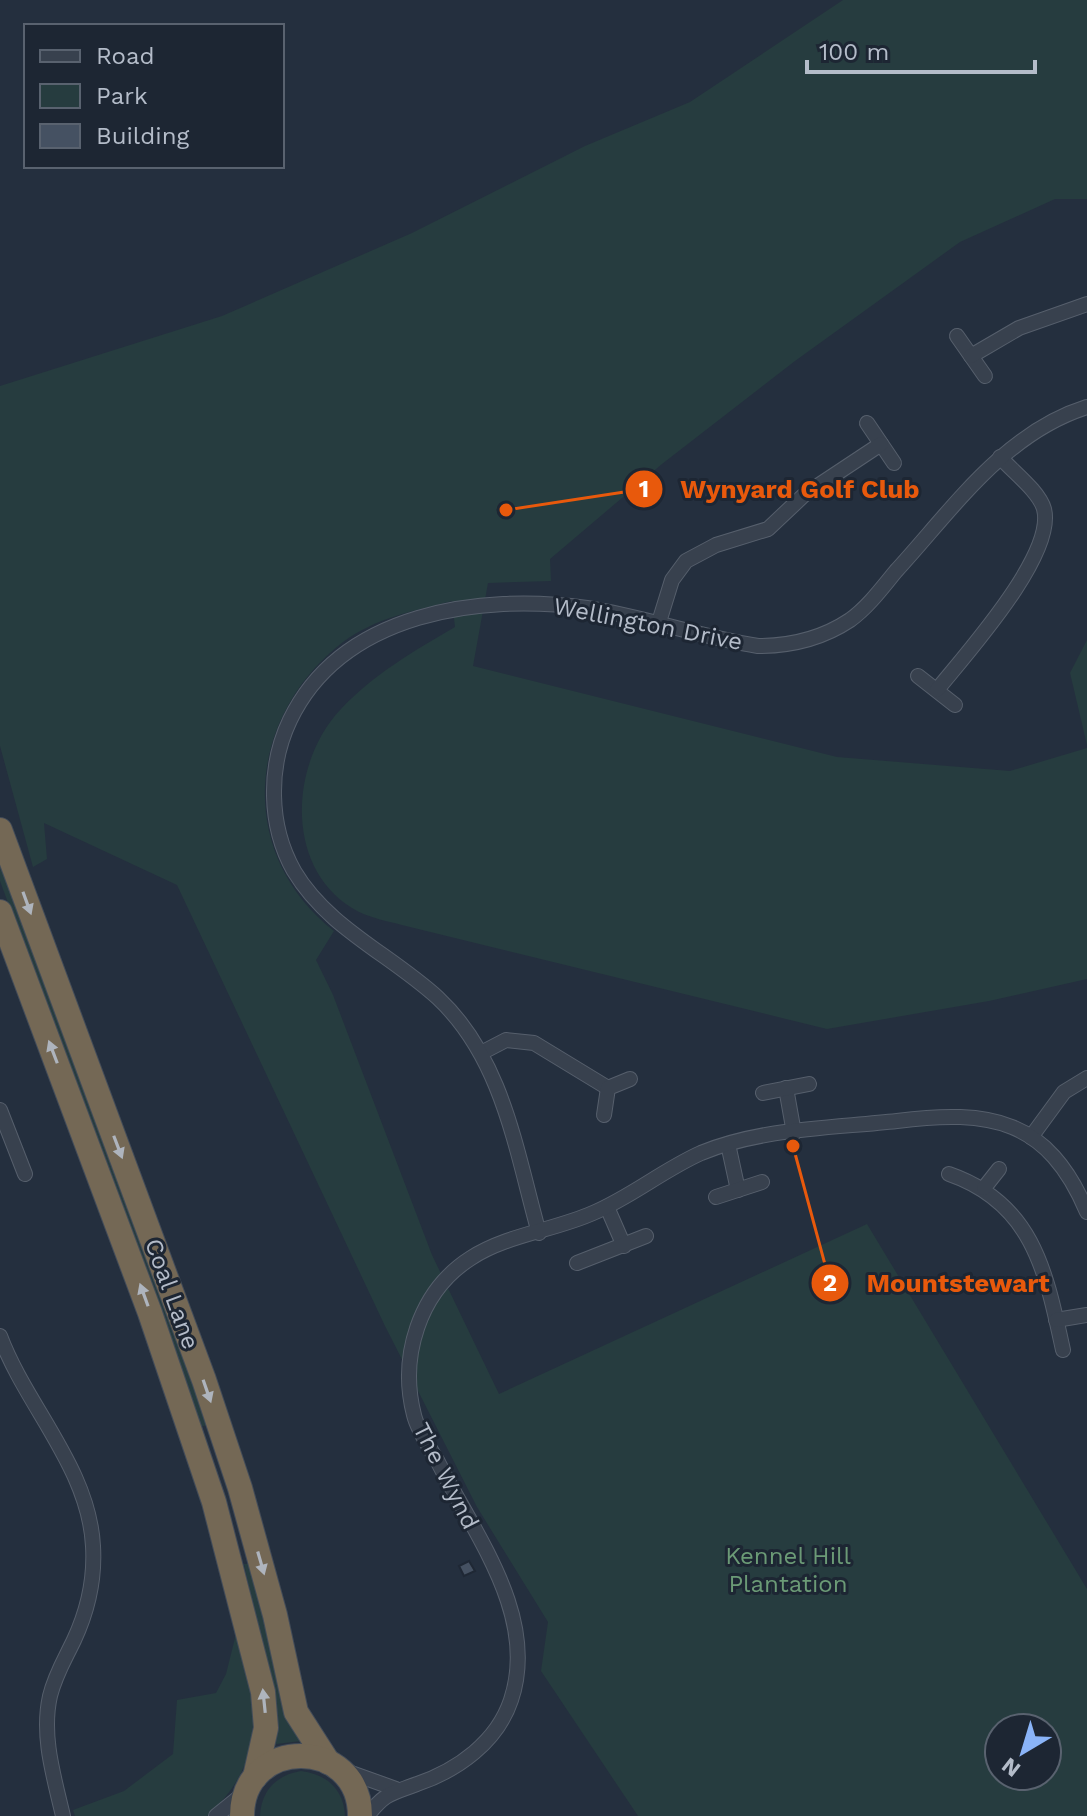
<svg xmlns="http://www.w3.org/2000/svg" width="1087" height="1816" font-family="'Work Sans',sans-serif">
	<rect width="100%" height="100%" fill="#242f3e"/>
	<g fill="#263c3f" fill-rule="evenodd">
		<path d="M843,0H1087V199H1055L960,242L795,361L662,464L550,559L551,581L488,583L473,666L837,757L1010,771L1087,748V979L989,1001L827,1029L410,927C392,922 367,918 352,908C283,865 291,761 341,709C374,674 414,651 455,627L452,601C414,611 375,618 343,642C246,717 235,853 334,931L316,960L333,995L432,1255L499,1394L867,1224L1087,1589V1816H638L541,1671L548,1622L477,1507L385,1326L177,885L44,823L47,859L33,867L0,746V386L222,316L412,233L585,146L690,102ZM999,1728H1047V1776H999Z"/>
		<polygon points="1087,640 1087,745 1070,673"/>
		<polygon points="0,853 209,1424 201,1427 0,881"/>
		<polygon points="244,1564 253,1564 301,1741 276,1744 277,1714"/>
		<path d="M238,1626C254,1701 272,1757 207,1816H75L73,1810L124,1791L173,1754L177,1700L216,1693L226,1674Z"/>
		<path d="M301,1771C327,1774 344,1790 345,1816H260C261,1791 276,1775 301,1771Z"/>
	</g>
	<polygon fill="#455162" stroke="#1f2835" stroke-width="2" points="469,1561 475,1571 464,1576 459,1566"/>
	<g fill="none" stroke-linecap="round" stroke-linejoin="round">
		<g stroke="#565f6c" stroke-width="16">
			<g id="street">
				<polyline points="957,336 985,376"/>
				<polyline points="971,356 1019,328 1087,304"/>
				<polyline points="867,423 894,463"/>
				<polyline points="659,622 672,580 686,561 716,545 768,529 804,495 881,444"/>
				<polyline points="918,676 955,705"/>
				<path d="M937,690C965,655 1056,555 1044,509C1039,491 1012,471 1000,457"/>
				<polyline points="481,1053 506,1040 534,1043 608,1088"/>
				<polyline points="786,1088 794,1133"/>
				<polyline points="763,1093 809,1084"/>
				<polyline points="0,1110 25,1174"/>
				<polyline points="604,1115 608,1088 630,1079"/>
				<polyline points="1031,1137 1064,1092 1087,1078"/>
				<polyline points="728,1144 738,1190"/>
				<path d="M949,1174C1033,1203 1046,1272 1063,1350"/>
				<polyline points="984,1188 999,1169"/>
				<polyline points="716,1197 762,1182"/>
				<polyline points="607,1207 624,1246"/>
				<path d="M539,1233C516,1151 503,1059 438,998C390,954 328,928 294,871C268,825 268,766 290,720C342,612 481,593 587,608C645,617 700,637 758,646C790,646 823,638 850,620C868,607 882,588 896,571C952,510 1004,433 1087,407"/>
				<polyline points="577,1263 646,1236"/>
				<polyline points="1056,1320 1087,1315"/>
				<path d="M0,1336C26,1406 89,1468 93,1546C95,1579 88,1610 74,1640C65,1659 55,1675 50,1696C41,1736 54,1777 63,1816"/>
				<polyline points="343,1770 396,1789"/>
				<polyline points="216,1816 247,1791"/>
				<path d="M367,1816C386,1792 391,1794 417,1784C458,1770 497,1742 511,1700C539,1617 475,1535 439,1464C431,1449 418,1432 414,1415C399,1357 419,1291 471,1258C506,1235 555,1230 593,1213C631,1197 663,1170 701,1153C761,1128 834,1128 897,1121C990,1109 1048,1119 1087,1212"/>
			</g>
		</g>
		<g stroke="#434c59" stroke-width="26">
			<g id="highway">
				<polyline points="0,830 204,1380 240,1488 275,1615 296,1712 328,1762"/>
				<polyline points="0,912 150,1313 214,1502 263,1692 266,1728 255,1777"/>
				<path d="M242,1816C242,1736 360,1736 360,1816"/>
			</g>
		</g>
		<use href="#street" stroke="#38414e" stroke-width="14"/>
		<use href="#highway" stroke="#746855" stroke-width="24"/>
	</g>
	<defs><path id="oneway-solid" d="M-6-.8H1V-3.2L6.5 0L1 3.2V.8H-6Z" transform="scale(2)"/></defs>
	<g fill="#aeb4bd">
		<use href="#oneway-solid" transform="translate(27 903) rotate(70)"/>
		<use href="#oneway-solid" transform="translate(53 1052) rotate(-111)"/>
		<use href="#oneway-solid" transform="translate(118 1147) rotate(69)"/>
		<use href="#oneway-solid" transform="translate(144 1295) rotate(-110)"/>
		<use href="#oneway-solid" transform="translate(207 1391) rotate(71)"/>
		<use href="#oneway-solid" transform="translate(261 1563) rotate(74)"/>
		<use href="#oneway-solid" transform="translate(264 1701) rotate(-96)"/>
	</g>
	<g text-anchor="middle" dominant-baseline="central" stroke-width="6" stroke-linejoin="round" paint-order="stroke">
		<g font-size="24" fill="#b4bcc9" stroke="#1d2633">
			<text transform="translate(648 624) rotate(11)">Wellington Drive</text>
			<text transform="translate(172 1294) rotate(70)">Coal Lane</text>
			<text transform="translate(446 1476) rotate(63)">The Wynd</text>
		</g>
		<g font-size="24" fill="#6b9a76" stroke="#1d2633">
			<text x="788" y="1556">Kennel Hill<tspan x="788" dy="28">Plantation</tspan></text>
		</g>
	</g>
	<path fill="none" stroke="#e8590c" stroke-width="3" d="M506 510L644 489M793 1146L830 1283"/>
	<g fill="#e8590c" stroke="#1d2633" stroke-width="3">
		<circle cx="506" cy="510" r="8"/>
		<circle cx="793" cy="1146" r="8"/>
		<circle cx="644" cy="489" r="20"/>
		<circle cx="830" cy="1283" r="20"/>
	</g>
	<g font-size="24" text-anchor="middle" font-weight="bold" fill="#fff">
		<text x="644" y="497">1</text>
		<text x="830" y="1291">2</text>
	</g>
	<g font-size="26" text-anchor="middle" font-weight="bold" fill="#e8590c" stroke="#1d2633" stroke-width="6" stroke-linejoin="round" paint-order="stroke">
		<text x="800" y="498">Wynyard Golf Club</text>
		<text x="958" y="1292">Mountstewart</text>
	</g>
	<rect x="24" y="24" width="260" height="144" fill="#1d2633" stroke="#59626f" stroke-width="2"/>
	<rect x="40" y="50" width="40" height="12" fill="#38414e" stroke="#59626f" stroke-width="2"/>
	<text x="96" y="64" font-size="24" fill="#b4bcc9">Road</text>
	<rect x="40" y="84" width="40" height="24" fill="#263c3f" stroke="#59626f" stroke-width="2"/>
	<text x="96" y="104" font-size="24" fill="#b4bcc9">Park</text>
	<rect x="40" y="124" width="40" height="24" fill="#455162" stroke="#59626f" stroke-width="2"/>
	<text x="96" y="144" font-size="24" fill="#b4bcc9">Building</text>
	<g transform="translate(1023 1752) rotate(218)"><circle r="38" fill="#1d2633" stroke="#59626f" stroke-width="2"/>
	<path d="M0-6L14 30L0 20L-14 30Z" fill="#8ab4f8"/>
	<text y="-12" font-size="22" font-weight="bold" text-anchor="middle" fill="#b4bcc9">N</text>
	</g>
	<path d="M807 60v12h228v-12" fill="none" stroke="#b4bcc9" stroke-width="4"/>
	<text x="819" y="60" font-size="24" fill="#b4bcc9" stroke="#1d2633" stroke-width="6" paint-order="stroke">100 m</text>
</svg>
